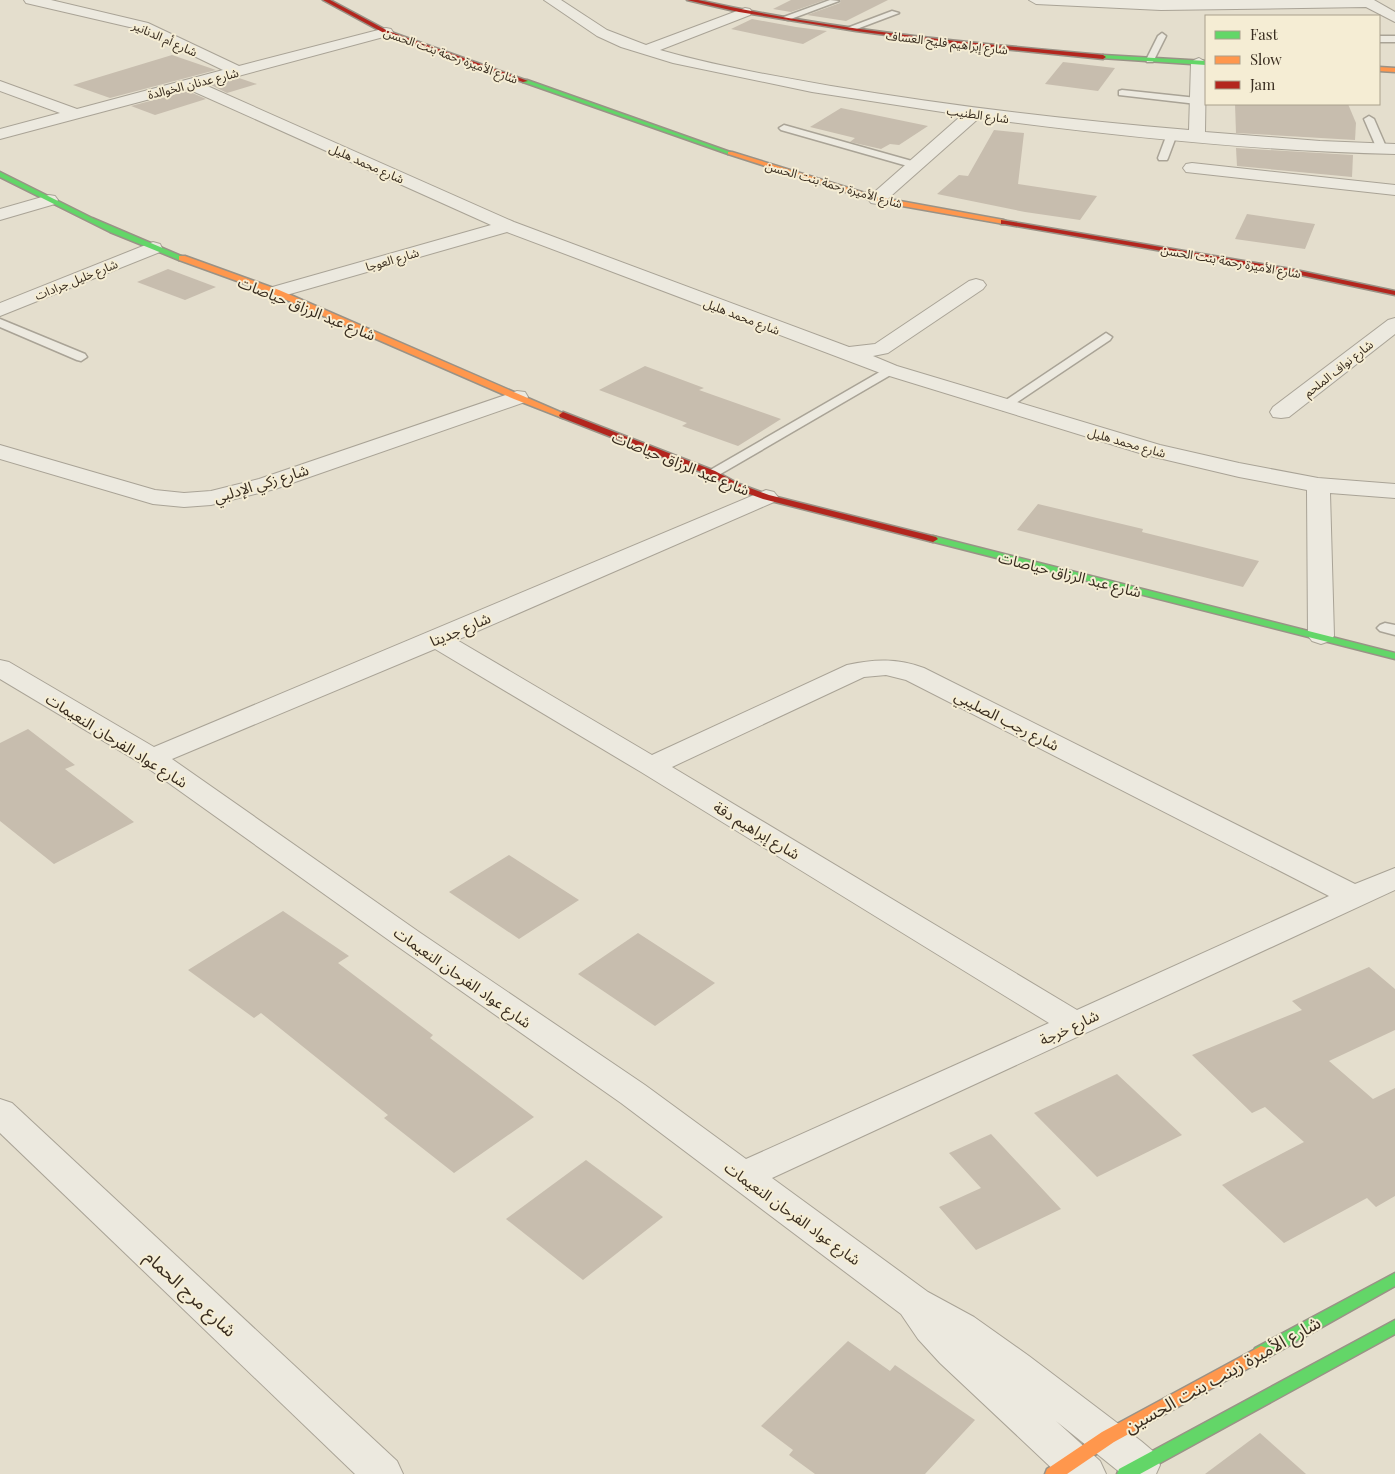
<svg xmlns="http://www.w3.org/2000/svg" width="1395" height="1474" font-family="'Playfair Display','Noto Sans Arabic',serif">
	<rect width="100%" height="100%" fill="#e4decd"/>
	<g fill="#c7bdae">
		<polygon points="791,0 825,0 791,12 773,9"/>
		<polygon points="841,0 888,0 846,21 807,15 840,3"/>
		<polygon points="752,19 796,27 827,31 803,44 731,29"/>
		<polygon points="172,55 216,70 110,98 73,85"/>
		<polygon points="1063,62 1115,68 1098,91 1045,84"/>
		<polygon points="239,78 257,84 227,93 211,85"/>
		<polygon points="188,91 206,99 155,115 131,106"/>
		<polygon points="1235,104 1348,104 1356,123 1355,140 1236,133"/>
		<polygon points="841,108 928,126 899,145 890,144 881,149 850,142 855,138 810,127"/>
		<polygon points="994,130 1024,133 1018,184 1097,196 1080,220 1025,212 937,194 959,175 968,176"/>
		<polygon points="1236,148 1353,155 1352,177 1237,166"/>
		<polygon points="1247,214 1315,224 1305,249 1235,239"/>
		<polygon points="168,269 216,287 185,300 137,282"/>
		<polygon points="645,366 704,388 699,390 781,419 738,446 682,426 687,423 599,390"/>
		<polygon points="1038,504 1143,529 1142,532 1259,561 1243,587 1017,530"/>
		<polygon points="28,729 75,765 65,769 134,822 54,864 0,821 0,743"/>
		<polygon points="509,855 579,900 519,939 449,892"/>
		<polygon points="283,911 349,956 338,963 433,1035 430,1038 534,1117 454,1173 384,1118 388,1115 261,1013 254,1018 188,970"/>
		<polygon points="638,933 715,983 655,1026 578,974"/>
		<polygon points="1369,967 1395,989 1395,1030 1329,1061 1373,1099 1395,1088 1395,1196 1376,1207 1367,1198 1284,1243 1222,1185 1304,1142 1265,1107 1252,1113 1192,1055 1302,1010 1292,1001"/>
		<polygon points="1117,1074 1182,1135 1097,1177 1034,1113"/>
		<polygon points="991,1134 1061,1209 976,1250 939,1207 981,1188 949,1153"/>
		<polygon points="586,1160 663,1217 583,1280 506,1219"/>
		<polygon points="848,1341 890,1371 895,1365 975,1420 925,1474 815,1474 789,1455 793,1450 761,1426"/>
		<polygon points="1260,1433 1306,1474 1205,1474"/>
	</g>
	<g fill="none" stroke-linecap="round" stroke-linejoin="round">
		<g stroke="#a9a396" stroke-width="3">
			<g id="lane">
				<polygon points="830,0 839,1 788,20 781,18"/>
				<polygon points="892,11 899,13 854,30 847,28"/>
				<polygon points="1162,33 1166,36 1153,62 1147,62 1146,60 1158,36"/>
				<rect x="1379" y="36" width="16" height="6"/>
				<polygon points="1122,90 1197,98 1202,101 1197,104 1119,95 1119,91"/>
				<polygon points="1369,116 1374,119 1387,149 1386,151 1382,152 1377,149 1364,119"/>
				<polygon points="784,125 919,163 920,165 915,168 911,167 781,130 779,128"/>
				<polygon points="1172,131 1177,134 1168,158 1167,160 1159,160 1158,158 1167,134"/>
				<polygon points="0,319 85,354 87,357 81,361 77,360 0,327"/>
				<polygon points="1106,333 1112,337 1110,340 1007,409 1003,410 997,406"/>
				<polygon points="890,366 894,367 896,370 894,373 717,476 707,476 705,473"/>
				<polygon points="1385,623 1395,625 1395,635 1380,631 1377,628 1380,625"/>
			</g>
		</g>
		<g stroke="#a9a396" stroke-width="2">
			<g id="street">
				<polygon points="24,0 51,0 148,23 239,66 386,28 391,29 393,32 391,35 205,85 514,222 849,347 875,344 969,281 976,279 983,281 986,285 983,289 888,353 873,356 897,366 1160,445 1239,463 1318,478 1395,484 1395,498 1330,493 1334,636 1330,641 1321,644 1312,641 1308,636 1307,490 1239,477 1146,455 883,374 507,232 276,298 269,296 266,292 269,288 491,225 188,89 0,139 0,129 60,113 0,91 0,81 77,109 223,70 138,29 26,3"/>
				<path d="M544,0H561L607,30L646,45L745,8L750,9L752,12L750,15L660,50C716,66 774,76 831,86C950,106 1069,120 1189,130L1191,63L1194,60L1199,58L1206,62L1205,132L1320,141L1395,144V154C1256,151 1116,136 979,118L883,203L877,204L871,203L868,199L871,195L962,115L812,92L673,63L621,47L597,36Z"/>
				<polygon points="1029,0 1374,0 1395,12 1395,22 1366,7 1161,10 1036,4"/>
				<polygon points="1192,163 1395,185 1395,195 1186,172 1183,168 1186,164"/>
				<polygon points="49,195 55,196 58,200 55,204 0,220 0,209"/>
				<polygon points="153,242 160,244 162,248 160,252 0,316 0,303"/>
				<polygon points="1395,318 1395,334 1289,417 1281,418 1273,417 1270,412 1273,407 1388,320"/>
				<polygon points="517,391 525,392 528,397 525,402 275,489 211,505 184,507 153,504 0,459 0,445 155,490 184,493 211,491 259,479"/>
				<path d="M766,490L774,492L778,497L774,502L457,640L652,755L847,665C874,659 897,658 924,668L1355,884L1395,868V890L772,1178L928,1292L974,1317L1029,1356L1141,1441L1154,1452L1160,1465L1156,1474H1122L1056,1421L1100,1461L1106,1474H1058L940,1363L918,1339L901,1314L621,1103L397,946L142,764L0,679V660L9,662L154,747ZM435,649L641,772L1049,1023L746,1159L645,1085L419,932L172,759ZM886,675L906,680L1329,896L1077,1010L672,767L864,677Z"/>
				<polygon points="0,1099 12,1103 397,1461 403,1474 355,1474 0,1133"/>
			</g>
		</g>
		<g stroke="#999286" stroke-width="3">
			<g id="fast">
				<polygon points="1103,55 1206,61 1206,65 1101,58 1100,57"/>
				<polygon points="523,80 527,80 733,153 728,154 523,82"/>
				<polygon points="0,172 92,218 186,258 179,260 110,232 0,177"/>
				<polygon points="933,536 1395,653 1395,659 930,541 928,539 930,537"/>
				<polygon points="1395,1273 1395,1286 1267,1358 1261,1360 1255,1358 1253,1353 1255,1348"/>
				<polygon points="1395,1320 1395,1334 1140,1474 1117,1474 1119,1469"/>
			</g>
		</g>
		<g stroke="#999286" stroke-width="3">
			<g id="slow">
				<polygon points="1379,67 1395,68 1395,72 1379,71"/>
				<polygon points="728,152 732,152 878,197 1004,220 1008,222 1004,224 874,201 728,154"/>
				<polygon points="179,256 185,256 279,290 567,415 563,418 560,417 514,399 273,294 179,260"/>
				<polygon points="1261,1346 1267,1348 1269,1353 1267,1358 1114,1442 1067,1474 1045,1474 1047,1469 1102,1432"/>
			</g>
		</g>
		<g stroke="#999286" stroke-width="3">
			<g id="jam">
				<polygon points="323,0 330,0 388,31 528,81 523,82 384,33"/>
				<path d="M687,0H698C831,30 968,43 1103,55L1106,57L1103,59L962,45L856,31L739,12Z"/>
				<polygon points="1001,220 1291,269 1395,291 1395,295 1291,273 1004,224 1001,224"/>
				<polygon points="563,412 715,471 739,484 769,495 936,537 938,539 933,542 763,499 733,488 709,475 560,417 559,415"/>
			</g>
		</g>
		<use href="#lane" fill="#ece9df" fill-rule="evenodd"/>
		<use href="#street" fill="#ece9df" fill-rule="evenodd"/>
		<use href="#fast" fill="#63d668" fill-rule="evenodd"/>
		<use href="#slow" fill="#ff974d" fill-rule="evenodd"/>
		<use href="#jam" fill="#b3261e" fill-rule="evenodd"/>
	</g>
	<g text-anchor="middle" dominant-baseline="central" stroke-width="4" stroke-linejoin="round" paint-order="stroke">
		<g font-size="12" fill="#382c1f" stroke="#f5edd4">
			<text transform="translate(165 38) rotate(24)">شارع أم الدنانير</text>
			<text transform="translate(947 42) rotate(7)">شارع إبراهيم فليح العساف</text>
			<text transform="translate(451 55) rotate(20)">شارع الأميرة رحمة بنت الحسن</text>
			<text transform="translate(193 83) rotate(-14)">شارع عدنان الخوالدة</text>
			<text transform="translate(978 114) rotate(8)">شارع الطنيب</text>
			<text transform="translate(367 163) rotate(24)">شارع محمد هليل</text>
			<text transform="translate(834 184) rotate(16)">شارع الأميرة رحمة بنت الحسن</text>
			<text transform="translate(392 259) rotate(-16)">شارع العوجا</text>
			<text transform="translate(1231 261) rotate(10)">شارع الأميرة رحمة بنت الحسن</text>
			<text transform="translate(76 279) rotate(-22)">شارع خليل جرادات</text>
			<text transform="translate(742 316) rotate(21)">شارع محمد هليل</text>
			<text transform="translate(1338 368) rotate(-38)">شارع نواف الملحم</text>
			<text transform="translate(1127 442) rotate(16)">شارع محمد هليل</text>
		</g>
		<g font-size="15" fill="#382c1f" stroke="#f5edd4">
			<text transform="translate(307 308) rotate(22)">شارع عبد الرزاق حياصات</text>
			<text transform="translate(681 463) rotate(22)">شارع عبد الرزاق حياصات</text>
			<text transform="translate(261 483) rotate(-17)">شارع زكي الإدلبي</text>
			<text transform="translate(1070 574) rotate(14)">شارع عبد الرزاق حياصات</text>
			<text transform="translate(460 629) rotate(-23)">شارع جديتا</text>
			<text transform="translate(1007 720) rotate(27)">شارع رجب الصليبي</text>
			<text transform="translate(117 740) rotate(32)">شارع عواد الفرحان النعيمات</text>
			<text transform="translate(757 830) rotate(31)">شارع إبراهيم دقة</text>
			<text transform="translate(463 977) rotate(35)">شارع عواد الفرحان النعيمات</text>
			<text transform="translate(1069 1027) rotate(-25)">شارع خرجة</text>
			<text transform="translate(793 1213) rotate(36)">شارع عواد الفرحان النعيمات</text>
		</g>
		<g font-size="18" fill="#382c1f" stroke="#f5edd4">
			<text transform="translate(191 1293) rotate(43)">شارع مرج الحمام</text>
			<text transform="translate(1222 1374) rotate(-29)">شارع الأميرة زينب بنت الحسين</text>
		</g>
	</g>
	<rect x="1205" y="15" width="175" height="90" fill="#f5edd4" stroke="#a9a08c"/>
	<rect x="1215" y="31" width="25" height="8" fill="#63d668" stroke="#a9a08c"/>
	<text x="1250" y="40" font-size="15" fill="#382c1f">Fast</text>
	<rect x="1215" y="56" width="25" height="8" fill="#ff974d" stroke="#a9a08c"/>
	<text x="1250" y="65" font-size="15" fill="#382c1f">Slow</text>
	<rect x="1215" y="81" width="25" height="8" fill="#b3261e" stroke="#a9a08c"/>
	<text x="1250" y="90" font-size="15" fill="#382c1f">Jam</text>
</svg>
